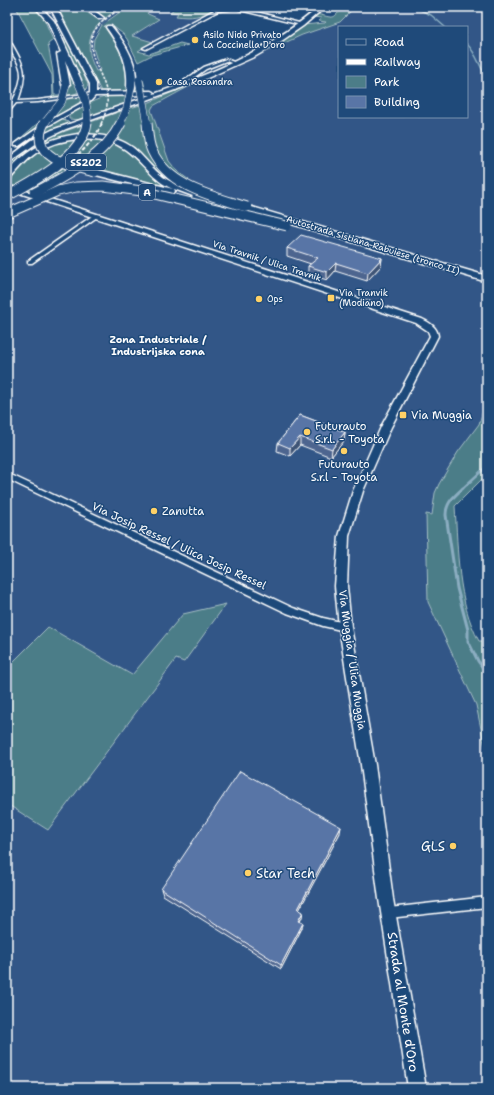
<svg xmlns="http://www.w3.org/2000/svg" width="494" height="1095" font-family="'Shantell Sans',sans-serif">
	<rect width="100%" height="100%" fill="#1f4a7a"/>
	<filter id="ink" filterUnits="userSpaceOnUse"><feTurbulence type="fractalNoise" baseFrequency=".025" numOctaves="2"/><feDisplacementMap in="SourceGraphic" scale="8" xChannelSelector="R" yChannelSelector="G"/><feConvolveMatrix kernelMatrix="1 2 1 2 8 2 1 2 1" color-interpolation-filters="sRGB"/></filter>
	<g filter="url(#ink)">
		<g fill="#305787" fill-rule="evenodd">
			<polygon points="121,7 127,7 113,16 99,29 94,39 93,48 100,70 96,71 90,55 89,47 92,33 99,22"/>
			<polygon points="152,7 177,7 171,11 191,17 201,16 153,42 131,36 158,19 148,14 146,11"/>
			<path d="M355,7H487V397L479,424L458,452L435,493L432,515L427,514L428,602L476,705L487,757V1088H7V184L15,187L39,185L66,169L189,180L177,171L169,161L151,110L153,106L188,87L302,35L339,22ZM339,27H467V117H339Z"/>
		</g>
		<g fill="#4c7d88" stroke="#a6bec4">
			<polygon points="16,7 33,7 43,16 53,40 48,44 53,72 54,95 61,95 65,63 66,63 74,81 80,80 63,40 67,38 87,82 88,85 86,89 74,94 51,98 53,95 52,75"/>
			<path d="M58,7H82L98,19L104,17L92,7H121C94,24 80,39 96,71L100,70L93,48L94,39L102,25L127,7H151L146,12L148,14L159,19L132,36L153,42L138,51L149,54L180,43L188,45L152,55L138,62L127,39L123,34L110,24L109,27L104,26C119,49 127,58 127,88H136V81L143,80L146,91H101L67,27Z"/>
			<path d="M177,7L214,9C199,17 193,18 176,16L178,13L170,12Z"/>
			<path d="M346,7H355L340,22L302,35L188,87L153,106L151,110L169,161L177,171L189,180L168,191L66,169L28,191L7,184V165L36,144L52,136L124,110L150,102L196,82L264,50L303,25L325,23L326,22L319,21L321,18L314,17L317,14C340,20 330,17 346,7Z"/>
			<path d="M111,96L127,97L128,103L79,120L69,119V115C83,108 96,97 111,96Z"/>
			<polygon points="75,97 89,97 39,126 15,143 45,117 60,99"/>
			<polygon points="62,118 65,121 72,123 56,129 7,159 33,136"/>
			<path d="M487,397V474L455,506C458,551 457,601 479,641H487V757L476,705L428,602L426,514L432,515L435,493L439,484L458,452L479,424Z"/>
			<polygon points="226,604 184,662 176,659 48,830 7,804 7,668 48,627 132,675 183,614"/>
		</g>
		<g fill="none" stroke-linecap="round" stroke-linejoin="round">
			<g stroke="#8badc1" stroke-width="1.5">
				<polyline points="414,7 431,15 445,27"/>
				<path d="M467,44C477,54 479,66 487,78"/>
			</g>
			<polyline stroke="#8badc1" stroke-width="2.5" points="462,489 487,466"/>
			<path stroke="#8badc1" stroke-width="3" d="M463,488C454,497 446,502 446,515L457,588L468,630V641L478,661L487,673"/>
			<polyline stroke="#41658e" stroke-width="7" stroke-dasharray="7 3.5" stroke-linecap="butt" points="101,18 109,27"/>
			<g stroke="#fff" stroke-width="3">
				<g id="minor">
					<polygon points="228,7 237,7 303,24 301,25 236,9 218,11 146,49 143,48 216,9 230,8"/>
					<path d="M7,38L9,39C24,66 29,70 18,101L38,100L93,93L95,94L38,102L16,103L7,114C7,108 11,106 13,100C17,93 20,84 21,76C22,61 7,52 7,38Z"/>
					<polygon points="226,59 236,63 234,64 226,61 206,69 176,90 172,89 204,67"/>
					<polygon points="95,214 98,216 97,217 32,263 28,263 28,261"/>
					<polygon points="7,473 293,608 323,618 345,623 348,624 349,627 348,630 345,631 323,626 287,613 7,479"/>
					<polygon points="487,897 487,907 389,918 385,917 384,913 385,909 389,908"/>
				</g>
			</g>
			<g stroke="#fff" stroke-width="3">
				<path id="tertiary" d="M7,185L422,319C430,323 437,327 438,336L391,427L363,491L349,536L347,586L351,627L375,765L393,899L426,1088H408L379,899L361,765L339,627L335,586L339,536L353,491L381,427L430,336L428,331L416,323L7,189Z"/>
			</g>
			<g stroke="#fff" stroke-width="3">
				<path id="secondary" d="M50,7H56L96,84V92L151,91L153,92L154,94C214,73 270,49 319,7H325L303,26L280,42L256,56L203,80L66,129L37,143L7,164V159L32,140L52,130L151,95L95,96L89,103L46,127L19,146H15V144L42,125L85,101L90,94V84Z"/>
			</g>
			<g stroke="#fff" stroke-width="3">
				<g id="trunk">
					<polygon points="35,7 41,7 54,21 81,80 80,82 74,82 65,60 70,85 66,87 62,85 57,54 61,52 48,22"/>
					<polygon points="82,7 89,7 104,18 99,19"/>
					<path d="M107,26H111C124,41 142,68 134,90H128L127,88C129,64 120,46 106,27Z"/>
					<path d="M78,134C100,134 123,137 139,153C147,161 154,170 163,177C177,186 194,190 209,195L210,197L209,199L228,205L229,202H235L487,276V282L244,210L243,213L240,214L192,200L191,198L193,196L174,189L175,191L174,193L171,194L92,174L91,172L95,169L173,189C152,180 144,163 126,150C101,132 61,137 36,153C26,160 18,170 10,179L7,180V172C29,148 46,139 78,134Z"/>
				</g>
			</g>
			<use href="#minor" fill="#1f4a7a" fill-rule="evenodd"/>
			<use href="#tertiary" fill="#1f4a7a" fill-rule="evenodd"/>
			<use href="#secondary" fill="#1f4a7a" fill-rule="evenodd"/>
			<use href="#trunk" fill="#1f4a7a" fill-rule="evenodd"/>
			<path stroke="#fff" stroke-width="1.5" stroke-dasharray="3 1.5" stroke-linecap="butt" d="M101,124C105,115 108,107 107,97C106,76 85,56 93,34C98,22 113,14 123,7"/>
			<path stroke="#fff" stroke-width="2" stroke-dasharray="4 2" stroke-linecap="butt" d="M7,200C39,183 87,159 102,123"/>
			<g stroke="#fff" stroke-width="8" stroke-linecap="butt">
				<g id="trunk-bridge-far1">
					<path d="M77,80C84,95 89,107 87,124"/>
					<polyline points="139,80 147,124"/>
					<polyline points="44,124 62,101 66,85"/>
					<polyline points="120,124 127,108 131,88"/>
				</g>
			</g>
			<g stroke="#fff" stroke-width="11" stroke-linecap="butt">
				<g id="trunk-bridge">
					<path d="M44,123C27,157 70,166 95,172"/>
					<path d="M147,123C148,132 148,143 152,151C169,187 212,196 247,207"/>
					<path d="M34,193C66,176 104,157 121,123"/>
					<path d="M7,196C33,182 83,156 87,123"/>
					<polyline points="8,213 58,191 76,187 103,186 142,191 287,226"/>
				</g>
			</g>
			<use href="#trunk-bridge-far1" stroke="#1f4a7a" stroke-width="7"/>
			<use href="#trunk-bridge" stroke="#1f4a7a" stroke-width="9"/>
		</g>
		<g fill="#4d658f" stroke="#fff">
			<polygon points="287,248 382,258 381,266 367,281 335,271 327,280 308,274 308,266 311,264 287,256"/>
			<polygon points="300,415 345,432 344,441 331,457 300,445 290,456 277,451 278,443"/>
			<polygon points="340,833 299,910 302,917 300,922 302,928 281,969 163,895 161,889"/>
		</g>
		<g fill="#3e5274" stroke="#fff">
			<polygon points="382,258 381,266 367,281 368,273"/>
			<polygon points="336,263 335,271 327,280 327,272"/>
			<polygon points="345,432 344,441 331,457 332,449"/>
			<polygon points="300,437 300,445 290,456 290,448"/>
			<polygon points="341,827 340,833 297,914 298,909"/>
			<polygon points="303,912 302,917 297,926 298,921"/>
			<polygon points="303,923 302,928 281,969 281,965"/>
		</g>
		<g fill="#5975a6" stroke="#fff">
			<polygon points="301,235 382,258 368,273 336,263 327,272 308,266 318,258 287,248"/>
			<polygon points="300,415 345,432 332,449 300,437 290,448 278,443"/>
			<polygon points="240,771 341,827 298,909 303,912 298,921 303,923 281,965 161,889"/>
		</g>
	</g>
	<g fill="#ffd166" stroke="#1f4a7a" stroke-width="1.5">
		<circle cx="195" cy="40" r="4"/>
		<circle cx="159" cy="82" r="4"/>
		<rect x="327" y="294" width="8" height="8" rx="2"/>
		<circle cx="259" cy="299" r="4"/>
		<rect x="399" y="411" width="8" height="8" rx="2"/>
		<circle cx="307" cy="432" r="4"/>
		<circle cx="344" cy="451" r="4"/>
		<circle cx="154" cy="511" r="4"/>
		<circle cx="453" cy="846" r="4"/>
		<circle cx="248" cy="873" r="4"/>
	</g>
	<g text-anchor="middle" dominant-baseline="central" stroke-width="3" stroke-linejoin="round" paint-order="stroke">
		<g font-size="9" fill="#fff" stroke="#1f4a7a" text-anchor="start">
			<text x="203" y="35">Asilo Nido Privato<tspan x="203" dy="10">La Coccinella D'oro</tspan></text>
			<text x="167" y="82">Casa Rosandra</text>
			<text x="339" y="293">Via Tranvik<tspan x="339" dy="10">(Modiano)</tspan></text>
			<text x="267" y="299">Ops</text>
		</g>
		<g font-size="9" fill="#fff" stroke="#1f4a7a">
			<text transform="translate(373 245) rotate(17)">Autostrada Sistiana-Rabuiese (tronco II)</text>
			<text transform="translate(267 261) rotate(18)">Via Travnik / Ulica Travnik</text>
		</g>
		<g fill="#1f4a7a" stroke="#bcc9d7" stroke-width="1">
			<rect x="66" y="154" width="40" height="16" rx="3"/>
			<rect x="139" y="184" width="16" height="16" rx="3"/>
		</g>
		<g font-size="10" font-weight="bold" fill="#fff">
			<text x="86" y="162">SS202</text>
			<text x="147" y="192">A</text>
		</g>
		<g font-size="10" font-weight="bold" fill="#fff" stroke="#1f4a7a">
			<text x="158" y="339">Zona Industriale /<tspan x="158" dy="12">Industrijska cona</tspan></text>
		</g>
		<g font-size="11" fill="#fff" stroke="#1f4a7a" text-anchor="start">
			<text x="411" y="415">Via Muggia</text>
			<text x="315" y="426">Futurauto<tspan x="315" dy="13">S.r.l. - Toyota</tspan></text>
			<text x="344" y="464" text-anchor="middle">Futurauto<tspan x="344" dy="13">S.r.l - Toyota</tspan></text>
			<text x="162" y="511">Zanutta</text>
		</g>
		<g font-size="11" fill="#fff" stroke="#1f4a7a">
			<text transform="translate(179 546) rotate(25)">Via Josip Ressel / Ulica Josip Ressel</text>
			<text transform="translate(352 660) rotate(82)">Via Muggia / Ulica Muggia</text>
		</g>
		<g font-size="13" fill="#fff" stroke="#1f4a7a" text-anchor="end">
			<text x="445" y="846">GLS</text>
			<text x="256" y="873" text-anchor="start">Star Tech</text>
		</g>
		<g font-size="13" fill="#fff" stroke="#1f4a7a">
			<text transform="translate(403 1002) rotate(81)">Strada al Monte d'Oro</text>
		</g>
	</g>
	<rect width="494" height="1095" fill="none" stroke="#1f4a7a" stroke-width="24"/>
	<rect x="12" y="12" width="470" height="1071" fill="none" stroke="#fff" stroke-width="1.5" filter="url(#ink)"/>
	<rect x="338" y="26" width="130" height="92" fill="#1f4a7a" stroke="#7992af"/>
	<rect x="346" y="39" width="20" height="6" fill="#1f4a7a" stroke="#7992af"/>
	<text x="374" y="46" font-size="12" fill="#ffffff">Road</text>
	<rect x="346" y="59" width="20" height="6" fill="#ffffff" stroke="#7992af"/>
	<text x="374" y="66" font-size="12" fill="#ffffff">Railway</text>
	<rect x="346" y="76" width="20" height="12" fill="#4c7d88" stroke="#7992af"/>
	<text x="374" y="86" font-size="12" fill="#ffffff">Park</text>
	<rect x="346" y="96" width="20" height="12" fill="#5975a6" stroke="#7992af"/>
	<text x="374" y="106" font-size="12" fill="#ffffff">Building</text>
</svg>
